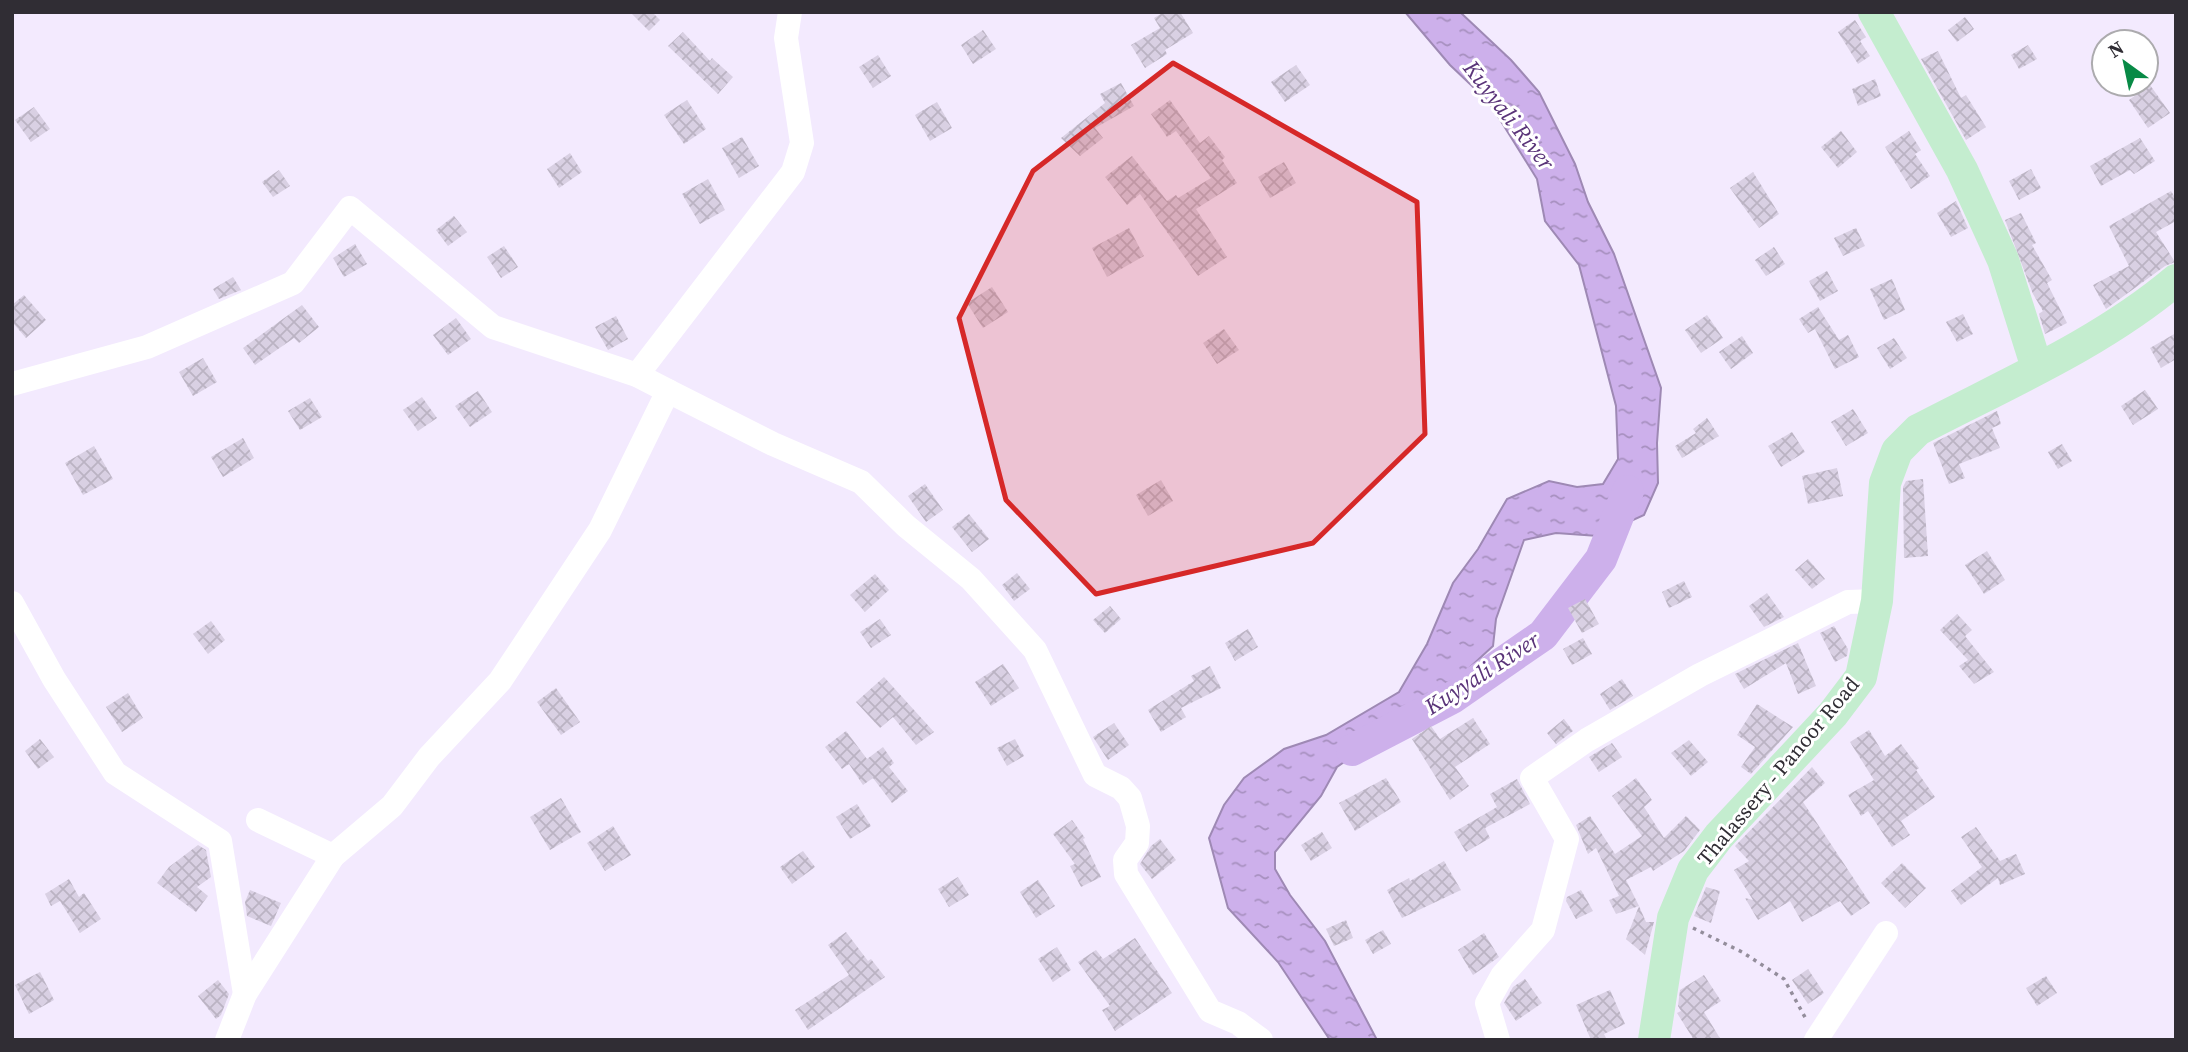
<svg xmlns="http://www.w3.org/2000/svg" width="2188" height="1052" font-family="'Source Serif 4',serif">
	<defs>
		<pattern id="water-ripples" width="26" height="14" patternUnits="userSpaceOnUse" patternTransform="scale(1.75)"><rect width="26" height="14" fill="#cdb0eb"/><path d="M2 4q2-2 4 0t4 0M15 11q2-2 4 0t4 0" fill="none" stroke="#a790bf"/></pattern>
		<pattern id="building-cross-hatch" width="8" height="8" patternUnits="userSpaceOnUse" patternTransform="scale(1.75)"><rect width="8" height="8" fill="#d9d0e3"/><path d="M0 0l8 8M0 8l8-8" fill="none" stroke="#bbb3c3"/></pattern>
	</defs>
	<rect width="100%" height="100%" fill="#f3eafe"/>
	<polygon fill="url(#water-ripples)" stroke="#9e89b4" stroke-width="2" points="1405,12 1460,12 1511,60 1539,92 1575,164 1588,202 1614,254 1661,388 1657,443 1658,483 1644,515 1598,536 1556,533 1524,540 1496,619 1493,646 1440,695 1337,767 1321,796 1275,852 1275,869 1290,895 1325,941 1377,1040 1330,1040 1278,962 1228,908 1209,838 1224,805 1244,778 1284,749 1326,735 1399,692 1427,644 1453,583 1478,549 1507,499 1549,481 1577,487 1603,484 1618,459 1616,406 1579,265 1545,221 1537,179 1489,102 1450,65"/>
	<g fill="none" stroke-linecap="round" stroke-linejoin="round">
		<polyline stroke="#cdb0eb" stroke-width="32" points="1352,750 1452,698 1543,635 1601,559 1628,491"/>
	</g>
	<g fill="url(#building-cross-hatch)">
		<polygon points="630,12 652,12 660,20 649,31"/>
		<polygon points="1164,12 1180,12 1193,33 1165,50 1167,54 1145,68 1131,45 1160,28 1154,18"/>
		<polygon points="1965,17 1974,29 1957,42 1948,30"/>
		<polygon points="1855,20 1866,37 1860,41 1870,56 1858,64 1838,32"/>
		<polygon points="983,30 996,49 973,64 961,45"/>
		<polygon points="683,32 710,61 712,58 733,77 718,94 668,46"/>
		<polygon points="2028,45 2037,59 2019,69 2011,55"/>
		<polygon points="1938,51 1961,98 1966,95 1986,127 1966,140 1921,59"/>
		<polygon points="878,55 891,76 873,88 859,67"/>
		<polygon points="1296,65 1310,85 1285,102 1271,82"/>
		<polygon points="1875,79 1881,96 1858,106 1852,89"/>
		<polygon points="1121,83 1134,106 1095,128 1103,138 1080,156 1061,138 1105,103 1100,94"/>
		<polygon points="2150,85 2170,113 2148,128 2129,100"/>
		<polygon points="687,100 706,129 684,144 664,115"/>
		<polygon points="1170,100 1200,143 1209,136 1225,157 1222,160 1237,183 1196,209 1227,257 1198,276 1140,194 1127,205 1105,177 1132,156 1167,201 1176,195 1178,198 1211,178 1176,131 1167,137 1151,114"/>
		<polygon points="937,102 952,128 930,141 915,115"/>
		<polygon points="34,107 50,129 31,142 15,120"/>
		<polygon points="1841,131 1857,152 1838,168 1821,147"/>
		<polygon points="1909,131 1921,150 1915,154 1930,176 1911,189 1885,147"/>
		<polygon points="742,137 759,166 739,178 722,148"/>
		<polygon points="2140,138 2155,161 2134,174 2130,170 2101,186 2090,166"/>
		<polygon points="570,153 582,172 559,188 547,169"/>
		<polygon points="1284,162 1296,183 1270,198 1258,177"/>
		<polygon points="2031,169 2041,188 2019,200 2009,181"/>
		<polygon points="279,170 290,186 273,197 262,182"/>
		<polygon points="1753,172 1779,214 1759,228 1730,188"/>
		<polygon points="708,179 725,210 700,224 682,194"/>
		<polygon points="2171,191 2176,199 2176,221 2156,232 2175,262 2165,266 2106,309 2093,285 2129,266 2109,226"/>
		<polygon points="1956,201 1968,228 1951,237 1937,213"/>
		<polygon points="2021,213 2036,243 2032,245 2052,280 2047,283 2067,323 2045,334 2039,314 2043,311 2033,294 2005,220"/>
		<polygon points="454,216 467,232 448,246 436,230"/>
		<polygon points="1129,228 1144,256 1107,277 1092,248"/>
		<polygon points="1856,228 1865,246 1843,256 1834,238"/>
		<polygon points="355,244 367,264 344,277 333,258"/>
		<polygon points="504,246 518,267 501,278 487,257"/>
		<polygon points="1774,247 1785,264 1766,276 1755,260"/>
		<polygon points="1827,271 1838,291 1820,301 1809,281"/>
		<polygon points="233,277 241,290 219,299 213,289"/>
		<polygon points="1892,279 1905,310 1884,320 1870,289"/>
		<polygon points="992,287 1008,312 983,328 967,303"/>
		<polygon points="24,295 46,320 26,338 12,322 12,305"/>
		<polygon points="302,305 319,327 299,343 294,338 255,365 243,348"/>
		<polygon points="1818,307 1839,340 1848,335 1859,357 1835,369 1815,329 1808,333 1799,319"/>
		<polygon points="1963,314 1973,334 1957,342 1946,322"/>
		<polygon points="1707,315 1723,338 1701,353 1685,330"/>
		<polygon points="616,316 628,339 608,350 595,327"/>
		<polygon points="456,318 471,339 448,355 433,335"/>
		<polygon points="1224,329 1239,350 1217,364 1203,343"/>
		<polygon points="2176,333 2176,359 2161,368 2150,348"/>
		<polygon points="1742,336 1753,353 1731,369 1719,352"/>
		<polygon points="1894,338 1907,358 1890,369 1877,348"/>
		<polygon points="203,358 217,382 193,396 179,372"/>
		<polygon points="2145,390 2158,409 2133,425 2121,406"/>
		<polygon points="478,391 492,412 470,427 455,406"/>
		<polygon points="422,397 437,418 418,431 403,410"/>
		<polygon points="310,398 322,417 300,430 288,411"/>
		<polygon points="1853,409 1868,433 1846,446 1831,422"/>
		<polygon points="1997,411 2001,424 1992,428 2000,448 1959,464 1965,478 1949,484 1933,443"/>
		<polygon points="1707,418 1719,436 1682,458 1675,446 1696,433 1693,429"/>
		<polygon points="1792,432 1805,452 1781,467 1768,446"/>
		<polygon points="243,438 254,458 223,477 211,457"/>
		<polygon points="2062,444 2072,461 2058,469 2048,452"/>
		<polygon points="94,446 113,479 83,495 65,463"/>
		<polygon points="1837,468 1843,496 1808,504 1802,476"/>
		<polygon points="1923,479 1928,556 1904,558 1903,487 1906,481"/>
		<polygon points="1161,480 1173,501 1148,516 1136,495"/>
		<polygon points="925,484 943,510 926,522 908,496"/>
		<polygon points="969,514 989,539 972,552 952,527"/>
		<polygon points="1987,551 2005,580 1984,594 1965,565"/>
		<polygon points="1808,559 1825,579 1812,589 1795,570"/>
		<polygon points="1017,573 1030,589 1014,601 1002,585"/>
		<polygon points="875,574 889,590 865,612 850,595"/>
		<polygon points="1684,581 1692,597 1669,608 1662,592"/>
		<polygon points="1767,593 1784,617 1764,627 1749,606"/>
		<polygon points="1585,599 1599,624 1582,633 1568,608"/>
		<polygon points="1110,606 1121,619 1105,633 1093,620"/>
		<polygon points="1957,614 1972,630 1965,636 1994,672 1974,684 1959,666 1968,660 1940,630"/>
		<polygon points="880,619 891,635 871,648 860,632"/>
		<polygon points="211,621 225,640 208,654 193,634"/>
		<polygon points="1834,626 1848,649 1847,656 1835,662 1820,633"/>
		<polygon points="1248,629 1258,647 1235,661 1225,643"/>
		<polygon points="1583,638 1592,654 1572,665 1563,649"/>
		<polygon points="1798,643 1816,686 1798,694 1786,663 1744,689 1735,674"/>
		<polygon points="1003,664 1019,688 991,706 975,682"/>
		<polygon points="1210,666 1221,688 1181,708 1186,717 1161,732 1148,710 1194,681 1191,676"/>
		<polygon points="884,677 934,732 916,745 893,717 880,728 856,702"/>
		<polygon points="1622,679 1633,696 1610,710 1600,694"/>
		<polygon points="556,688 580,722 561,735 537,702"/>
		<polygon points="128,693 143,718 122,732 106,707"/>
		<polygon points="1757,704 1793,727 1751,774 1741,767 1755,747 1737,735"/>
		<polygon points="1473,718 1490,744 1455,767 1469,786 1450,800 1412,739 1431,726 1440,739"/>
		<polygon points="1564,719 1573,731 1556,744 1547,733"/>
		<polygon points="1114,723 1129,745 1108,760 1093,737"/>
		<polygon points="1869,730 1885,756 1901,744 1919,768 1916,770 1935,797 1901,821 1910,835 1892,847 1868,811 1861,816 1848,795 1874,780 1850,742"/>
		<polygon points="846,731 867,759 883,747 894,763 889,767 908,791 892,803 873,778 863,785 849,764 842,769 825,747"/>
		<polygon points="40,739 54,757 38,769 25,751"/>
		<polygon points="1015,739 1024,756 1007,766 997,748"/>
		<polygon points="1689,740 1708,762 1691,776 1671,753"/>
		<polygon points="1612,743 1622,757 1599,772 1589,757"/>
		<polygon points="1812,767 1825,783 1803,802 1870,903 1851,916 1840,901 1802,922 1790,901 1758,920 1745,898 1753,900 1734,870 1749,861 1735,846"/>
		<polygon points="1386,778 1401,802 1355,831 1339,803"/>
		<polygon points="1636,778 1652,800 1644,807 1664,838 1686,816 1700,830 1684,851 1653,871 1651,867 1626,880 1639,906 1616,914 1609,900 1619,896 1596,848 1588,854 1576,825 1590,816 1615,854 1642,836 1612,796"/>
		<polygon points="1517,779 1530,804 1485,828 1490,838 1466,852 1454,832 1497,807 1490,794"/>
		<polygon points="561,798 581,832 550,850 530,817"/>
		<polygon points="857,804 871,826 850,839 836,817"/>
		<polygon points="1072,820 1085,838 1083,839 1101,877 1081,887 1070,866 1075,864 1053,834"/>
		<polygon points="613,826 631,855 605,871 587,843"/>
		<polygon points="1976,827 2000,861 2016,854 2025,874 2000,885 1998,878 1961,905 1951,891 1982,867 1961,837"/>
		<polygon points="1322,832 1332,848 1311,861 1301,845"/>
		<polygon points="1160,839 1176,860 1152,879 1140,864 1151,846"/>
		<polygon points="198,845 206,850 211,877 197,887 208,896 196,912 157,883 169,867"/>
		<polygon points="803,851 815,867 792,884 780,867"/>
		<polygon points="1444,861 1461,890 1402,918 1387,890 1409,878 1410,881"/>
		<polygon points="1902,863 1926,888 1905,908 1881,883"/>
		<polygon points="958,877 969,895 949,907 938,889"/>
		<polygon points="69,879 79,897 84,893 101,919 80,933 60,901 51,906 45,894"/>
		<polygon points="1038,880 1055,906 1036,918 1020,892"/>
		<polygon points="1706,887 1720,891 1711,923 1694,916"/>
		<polygon points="250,890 281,903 271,926 247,916 245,902"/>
		<polygon points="1581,890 1593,911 1576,919 1566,901 1567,897"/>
		<polygon points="1639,906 1646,922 1654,922 1645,955 1626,939"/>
		<polygon points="1346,920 1353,938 1334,946 1326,929"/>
		<polygon points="1383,930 1391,944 1373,954 1365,940"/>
		<polygon points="846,932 868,961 871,959 885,977 808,1030 795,1010 849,975 828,945"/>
		<polygon points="1484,933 1499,957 1473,975 1458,950"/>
		<polygon points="1135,938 1172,993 1115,1031 1102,1010 1110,1006 1078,962 1096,950 1103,959"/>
		<polygon points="1057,947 1071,970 1053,982 1038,959"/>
		<polygon points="1808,969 1824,993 1808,1004 1792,980"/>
		<polygon points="40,972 54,1000 29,1014 15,985"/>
		<polygon points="1704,975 1721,1001 1704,1012 1721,1040 1694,1040 1677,1013 1681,1011 1678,1006 1680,990"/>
		<polygon points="2046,976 2057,993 2037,1006 2026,988"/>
		<polygon points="1525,979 1542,1003 1516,1021 1504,1003 1513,987"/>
		<polygon points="218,980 229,994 221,1015 216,1019 198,996"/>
		<polygon points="1610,990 1625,1024 1604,1034 1607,1040 1591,1040 1576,1005"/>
	</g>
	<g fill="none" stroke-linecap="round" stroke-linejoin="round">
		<polyline stroke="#938d9b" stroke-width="3.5" stroke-dasharray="3.5 5" stroke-linecap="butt" points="1693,928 1742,952 1784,979 1806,1019"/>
		<g stroke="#fff" stroke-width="24">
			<polyline points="637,375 793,172 802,143 786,38 790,12"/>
			<polyline points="12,384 147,347 293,283 350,208 493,327 637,375 668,391 600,530 500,681 429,757 392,806 333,856 258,820"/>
			<polyline points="668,391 773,444 861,482 906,526 971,579 1035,650 1095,775 1121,788 1130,798 1138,826 1137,843 1125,860 1126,874 1210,1011 1238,1023 1261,1040"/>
			<polyline points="12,603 54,679 115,773 220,841 245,994"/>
			<polyline points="227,1040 245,994 333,856"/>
			<polyline points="1498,1040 1487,1003 1502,976 1543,930 1567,839 1532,778 1587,740 1700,675 1848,602 1877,601"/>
			<polyline points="1816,1040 1886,933"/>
		</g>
		<g stroke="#c4edcf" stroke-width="32">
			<polyline points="1874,12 1962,170 2003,260 2037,368"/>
			<path d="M1654,1040L1673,918L1693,870L1719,836L1833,714L1861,677L1877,601L1885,483L1897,451L1918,430C2006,384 2100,344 2176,280"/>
		</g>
	</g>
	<path fill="#d62828" fill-opacity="0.2" stroke="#d62828" stroke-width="5" stroke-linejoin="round" d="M1173,63L1417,202L1425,434L1313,543L1096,594L1006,500L959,318L1033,171Z"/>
	<g text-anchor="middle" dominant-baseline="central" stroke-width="6" stroke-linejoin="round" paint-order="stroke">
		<g font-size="21" fill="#302d34" stroke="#fff">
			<text transform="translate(1778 771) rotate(-50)">Thalassery - Panoor Road</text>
		</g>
		<g font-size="23" font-style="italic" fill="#5a3479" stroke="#fff">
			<text transform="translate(1509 115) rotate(52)">Kuyyali River</text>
			<text transform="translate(1482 673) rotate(-33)">Kuyyali River</text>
		</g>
	</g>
	<rect width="2188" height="1052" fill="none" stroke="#302d34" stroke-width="28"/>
	<g transform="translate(2125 63) rotate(327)"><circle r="33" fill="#ffffff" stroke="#acabae" stroke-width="2"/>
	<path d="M0-5L12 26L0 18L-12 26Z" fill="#088a46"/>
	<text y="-10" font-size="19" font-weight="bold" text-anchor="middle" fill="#302d34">N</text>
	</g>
</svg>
